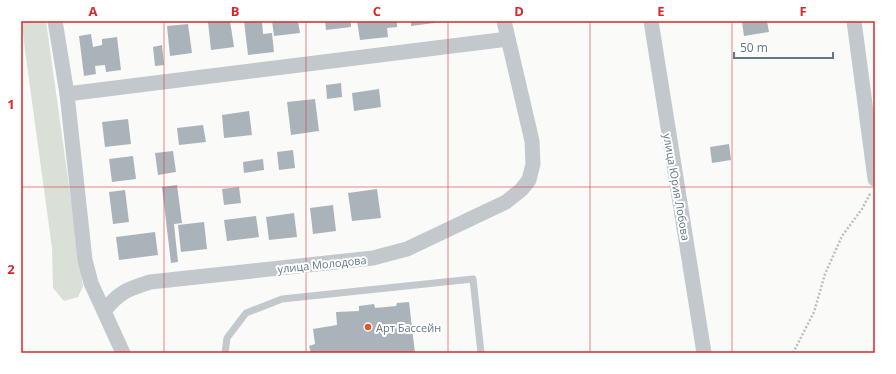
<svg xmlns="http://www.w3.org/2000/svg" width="896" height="374" font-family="'Open Sans',sans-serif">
	<rect width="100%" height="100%" fill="#fafaf8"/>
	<polygon fill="#dadfd7" points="21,21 46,21 83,286 78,297 64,301 53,288 52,248"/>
	<g fill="#aab3b9">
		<polygon points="214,21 230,21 234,47 211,50 208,22"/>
		<polygon points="244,21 262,21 263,34 272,33 274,52 248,55"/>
		<polygon points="272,21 298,21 300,33 274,36"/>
		<polygon points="325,21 351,21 351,27 326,30"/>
		<polygon points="357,21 397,21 397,27 387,28 388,37 360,40"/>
		<polygon points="411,21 442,21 442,22 411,26"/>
		<polygon points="749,21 767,21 769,32 744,36 742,22"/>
		<polygon points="188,24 192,53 170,56 167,26"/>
		<polygon points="91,34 93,47 102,45 102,39 117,37 121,70 106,72 105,65 95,66 96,74 84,76 79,36"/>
		<polygon points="162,45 164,65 155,66 153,47"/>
		<polygon points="341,83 342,97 327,99 326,85"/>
		<polygon points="379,89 381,107 354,111 352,93"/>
		<polygon points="315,99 319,131 291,135 287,102"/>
		<polygon points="249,111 252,135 224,138 222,115"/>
		<polygon points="128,119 131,144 105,147 102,122"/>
		<polygon points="203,125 206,142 179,145 177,128"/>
		<polygon points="729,144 731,160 712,163 710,147"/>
		<polygon points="293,150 295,168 279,170 277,152"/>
		<polygon points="173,151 176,172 158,175 155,153"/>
		<polygon points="133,156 136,179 112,182 109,159"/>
		<polygon points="263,159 264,170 244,173 243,162"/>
		<polygon points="177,185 182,223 174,224 178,262 171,263 162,187"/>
		<polygon points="239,187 241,203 224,205 222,189"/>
		<polygon points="377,189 381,218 352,221 348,193"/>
		<polygon points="125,190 129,222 113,224 109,192"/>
		<polygon points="333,205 336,231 313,234 310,208"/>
		<polygon points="294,213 297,237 269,240 266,217"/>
		<polygon points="256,216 259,237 227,241 224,220"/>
		<polygon points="204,222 207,249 181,252 178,225"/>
		<polygon points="155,232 158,255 119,260 116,237"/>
		<polygon points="409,302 415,353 311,353 309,346 315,344 313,329 337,325 336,312 359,311 359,306 374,304 375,308 396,306 397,303"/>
	</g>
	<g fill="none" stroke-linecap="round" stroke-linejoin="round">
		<polyline stroke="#bbbfc2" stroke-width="2.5" stroke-dasharray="2 2" stroke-linecap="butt" points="793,353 814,312 825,274 842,236 862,209 871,192"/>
		<polyline stroke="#c3c8cc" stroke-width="7" points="225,353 227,338 246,313 282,299 473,279 481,353"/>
		<g stroke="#c3c8cc" stroke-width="15">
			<polyline points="55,21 67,94 85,260 91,283 123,353"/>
			<polyline points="651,21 704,353"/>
			<polyline points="854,21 875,179"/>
			<polyline points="67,94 508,39"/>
			<path d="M105,310C119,292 128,289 150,282L373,258L407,249L506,202L521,190L529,180L533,164L532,141L504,21"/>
		</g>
	</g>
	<path fill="none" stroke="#d62828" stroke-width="1" stroke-opacity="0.55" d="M164,21V353M306,21V353M448,21V353M590,21V353M732,21V353M21,187H875"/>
	<circle fill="#e4572e" stroke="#fff" stroke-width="1.5" cx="368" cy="327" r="4"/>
	<g text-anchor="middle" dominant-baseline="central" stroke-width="4" stroke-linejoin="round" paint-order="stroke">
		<g font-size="11" fill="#657683" stroke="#fff">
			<text transform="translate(677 187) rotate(80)">улица Юрия Лобова</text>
			<text transform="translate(322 264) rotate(-6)">улица Молодова</text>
		</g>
		<g font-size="11" fill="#657683" stroke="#fff" text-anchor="start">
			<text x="376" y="327">Арт Бассейн</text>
		</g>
	</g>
	<rect width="896" height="374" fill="none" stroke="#ffffff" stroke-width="44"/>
	<path d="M734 52v6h99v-6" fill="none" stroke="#657683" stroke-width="2"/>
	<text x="740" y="52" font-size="12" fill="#657683" stroke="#ffffff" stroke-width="3" paint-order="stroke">50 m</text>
	<rect x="22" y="22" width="852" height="330" fill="none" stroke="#d62828" stroke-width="1.5"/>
	<g font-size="13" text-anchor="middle" font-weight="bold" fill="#d62828">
		<text x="93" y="16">A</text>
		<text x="235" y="16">B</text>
		<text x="377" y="16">C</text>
		<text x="519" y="16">D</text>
		<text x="661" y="16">E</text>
		<text x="803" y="16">F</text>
		<text x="11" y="109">1</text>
		<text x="11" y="274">2</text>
	</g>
</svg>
